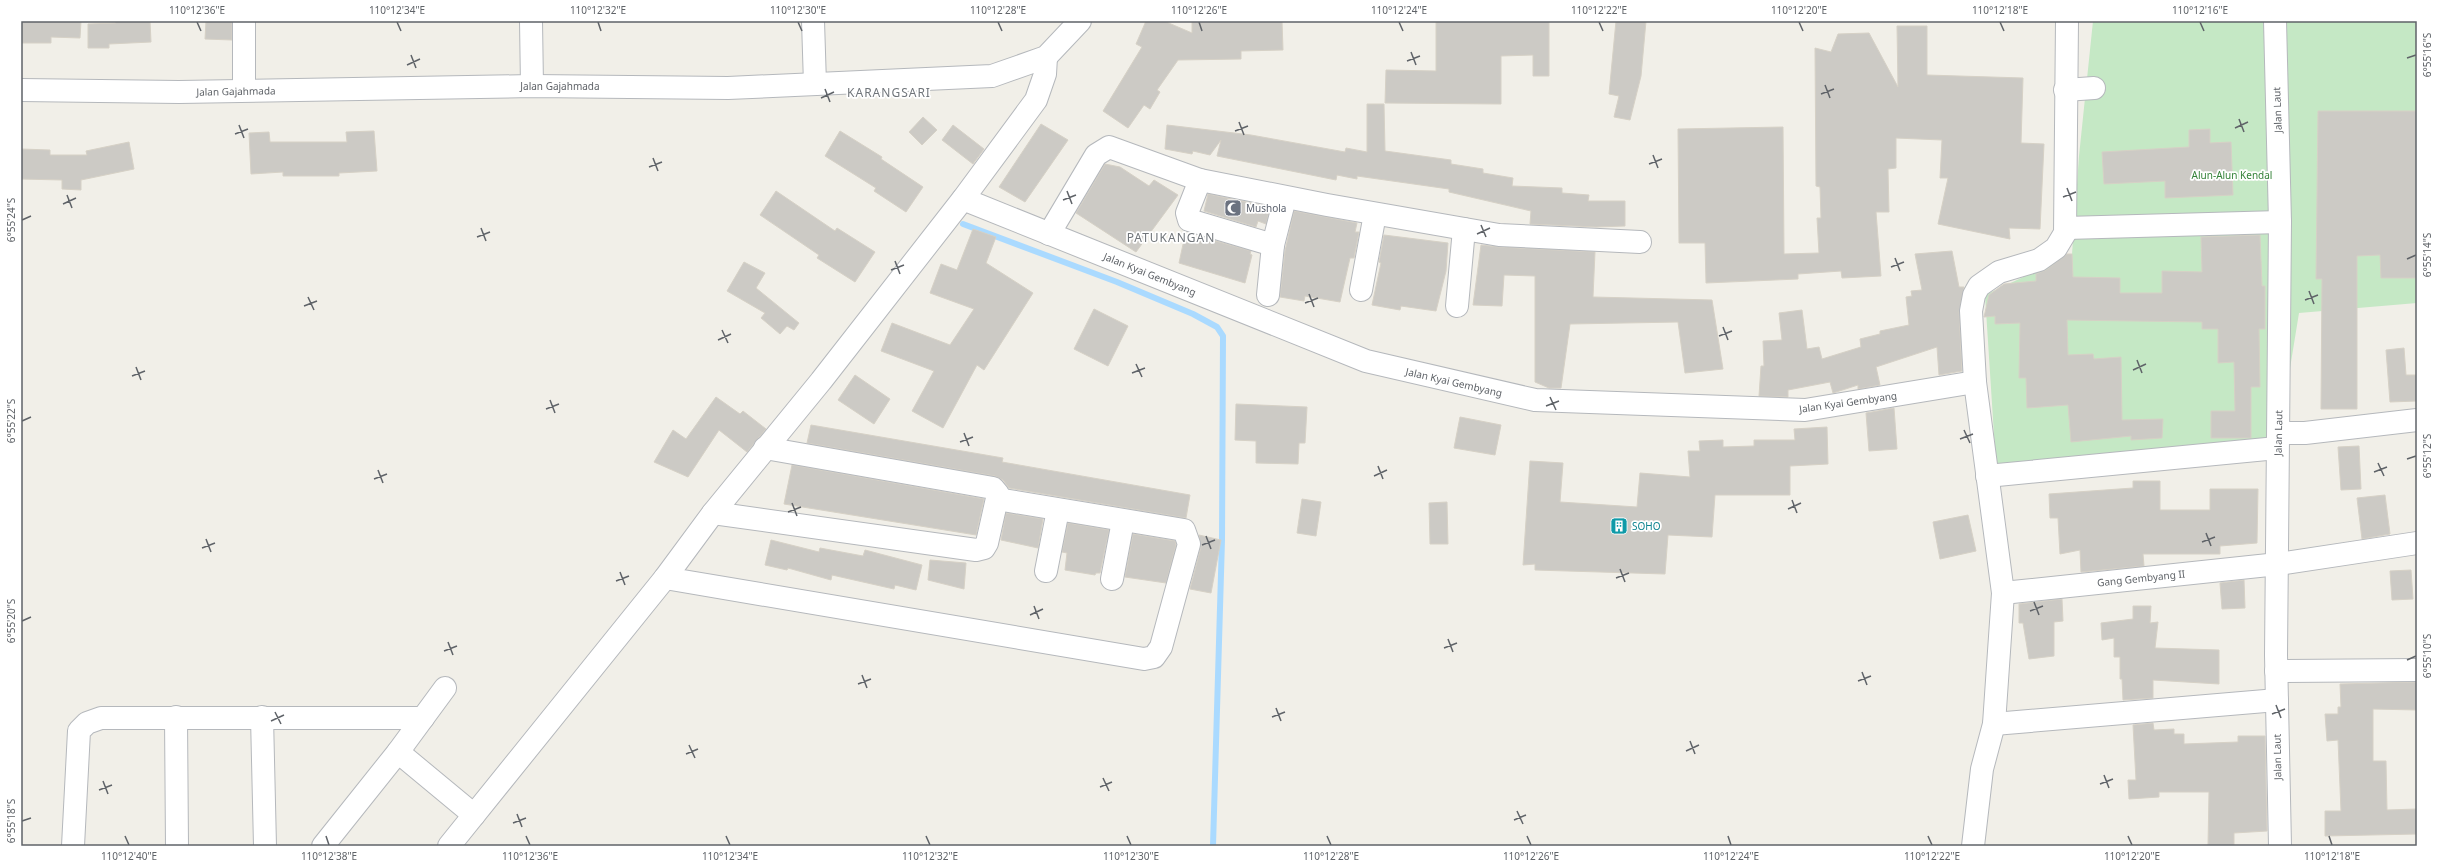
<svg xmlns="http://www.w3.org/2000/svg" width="2438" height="867" font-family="'Noto Sans',sans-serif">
	<rect width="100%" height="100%" fill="#f1efe8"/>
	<polygon fill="#c5e8c5" points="2093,21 2417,21 2417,303 2299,313 2277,448 1996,466 1985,295 2072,254 2079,156"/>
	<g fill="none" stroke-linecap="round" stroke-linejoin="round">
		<polyline stroke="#aadaff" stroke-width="6" points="963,224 1117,282 1193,314 1217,327 1223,336 1222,540 1213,846"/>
	</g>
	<g fill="#cccac5" stroke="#d6d1c6">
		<polygon points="22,21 81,21 80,38 51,37 51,43 22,43"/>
		<polygon points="115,21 150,21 151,42 109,44 109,48 88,48 88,24 116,23"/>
		<polygon points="206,21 232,21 232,40 205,39"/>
		<polygon points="1146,21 1164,21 1192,33 1192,21 1282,21 1283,50 1241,51 1241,59 1178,60 1157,90 1160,92 1150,109 1144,105 1128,128 1103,111 1142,47 1136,44"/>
		<polygon points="1436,21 1549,21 1549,76 1533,76 1533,55 1501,56 1501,104 1385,103 1386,70 1436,71"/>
		<polygon points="1616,21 1646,21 1641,76 1630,120 1614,117 1619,96 1609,94"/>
		<polygon points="1897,26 1927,26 1927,75 2023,78 2021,143 2044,144 2040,229 2009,228 2010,239 1938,224 1948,178 1940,178 1942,140 1896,138 1896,168 1888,169 1889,212 1876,212 1881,276 1842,278 1841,271 1798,274 1798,279 1706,283 1705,243 1679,243 1678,129 1783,127 1784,254 1819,253 1817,218 1821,218 1820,187 1816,186 1815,48 1831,52 1838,34 1869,33 1898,87"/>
		<polygon points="1367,104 1384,104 1385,151 1451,160 1451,164 1483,169 1483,173 1513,178 1512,186 1562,188 1562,193 1589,195 1588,201 1625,201 1625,226 1596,227 1530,224 1531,211 1449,192 1449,189 1357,176 1357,179 1337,175 1336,180 1217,156 1221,140 1210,155 1193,151 1192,154 1165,149 1167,125 1251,135 1345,152 1346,148 1367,152"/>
		<polygon points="2318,111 2417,111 2417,278 2381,278 2380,255 2357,256 2357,409 2321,409 2322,279 2316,279"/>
		<polygon points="923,117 937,130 922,145 909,132"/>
		<polygon points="1041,124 1068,140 1025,202 999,187"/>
		<polygon points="953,125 984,149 973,164 942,140"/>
		<polygon points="2210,129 2210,143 2231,142 2233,195 2165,198 2165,181 2104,184 2102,152 2189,147 2189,130"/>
		<polygon points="374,131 377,171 339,173 339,176 283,176 283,172 251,174 249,133 269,132 270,142 347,142 346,132"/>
		<polygon points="840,131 882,157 881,159 923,187 906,212 874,191 876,188 825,156"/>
		<polygon points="129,142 134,169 81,180 81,190 62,189 62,180 21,179 21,149 50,150 50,155 87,155 86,151"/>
		<polygon points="1105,164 1120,167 1149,186 1154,180 1178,195 1136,252 1076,213"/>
		<polygon points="776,191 835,231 837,228 875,252 855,282 817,258 819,255 760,215"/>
		<polygon points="1208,194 1270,207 1266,224 1258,221 1256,227 1204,211"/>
		<polygon points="1294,211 1357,223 1355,232 1359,232 1354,258 1350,258 1340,302 1305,296 1304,301 1280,297 1285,251"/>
		<polygon points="973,229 996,237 986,263 1033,293 984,370 977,365 943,428 912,411 934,371 881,351 892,323 950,345 974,309 930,293 941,264 957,270"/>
		<polygon points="1185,235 1197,239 1198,236 1251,251 1250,254 1252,255 1245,283 1179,263"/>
		<polygon points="1384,235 1448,243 1446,271 1436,311 1401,306 1400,310 1372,305 1381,263 1379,262"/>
		<polygon points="2260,235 2262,286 2265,286 2265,329 2259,329 2260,387 2251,387 2251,438 2211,438 2211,411 2235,411 2234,362 2218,363 2218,329 2202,329 2202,322 2067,320 2068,355 2093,354 2094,359 2121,357 2122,420 2163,419 2162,438 2131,440 2131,436 2071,442 2068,405 2027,408 2026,378 2019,378 2020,323 1995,324 1995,316 1984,317 1989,295 2004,284 2036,281 2036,274 2046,270 2067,254 2072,254 2073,277 2120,278 2120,293 2162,293 2162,271 2202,272 2201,237"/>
		<polygon points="1481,245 1498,247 1595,252 1593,297 1712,300 1723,369 1685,373 1678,322 1570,324 1561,388 1549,388 1535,382 1535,276 1504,275 1502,306 1473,305"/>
		<polygon points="1952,251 1959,287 1964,287 1959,312 1962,371 1939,375 1937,347 1876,367 1880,385 1858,389 1858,385 1833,393 1830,382 1788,390 1788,397 1759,396 1761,366 1764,366 1763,341 1782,340 1779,313 1802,310 1807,349 1819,347 1822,359 1861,347 1860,339 1880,334 1880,331 1909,325 1906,297 1912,296 1911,291 1922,290 1915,254"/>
		<polygon points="744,262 765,273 756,288 799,323 794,330 787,326 780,334 761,318 765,313 727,291"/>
		<polygon points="1094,309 1128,326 1108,366 1074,349"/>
		<polygon points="2404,348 2406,375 2417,375 2417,401 2390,402 2386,350"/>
		<polygon points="855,375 890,399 874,424 838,400"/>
		<polygon points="716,397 740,414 743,411 766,429 747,452 719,430 688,477 654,462 673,430 686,439"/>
		<polygon points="1236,404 1307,407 1305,443 1299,443 1298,464 1256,463 1256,441 1235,440"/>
		<polygon points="1894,408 1897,449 1869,451 1866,413"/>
		<polygon points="1460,417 1501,425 1495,455 1454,448"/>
		<polygon points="811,425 1003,458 1002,462 1190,495 1186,518 1009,488 1003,480 995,476 807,443"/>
		<polygon points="1827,427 1828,464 1790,466 1790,495 1715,495 1712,537 1668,535 1665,574 1535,570 1535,564 1523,565 1530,461 1563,463 1560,502 1637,507 1640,473 1690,477 1688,451 1700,451 1699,441 1723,440 1723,447 1754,446 1754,440 1795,440 1794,429"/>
		<polygon points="2359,446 2361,489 2341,490 2338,447"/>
		<polygon points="792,465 984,499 976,535 784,504"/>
		<polygon points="2133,481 2160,481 2160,510 2210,510 2210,489 2258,489 2257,543 2220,546 2220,554 2143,554 2144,566 2081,572 2080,550 2060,554 2058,518 2050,518 2049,494 2133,488"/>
		<polygon points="2385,495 2390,534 2362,539 2357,498"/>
		<polygon points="1302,499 1321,502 1316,536 1297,533"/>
		<polygon points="1447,502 1448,544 1430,544 1429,503"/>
		<polygon points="1006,513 1043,519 1038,548 1001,540"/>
		<polygon points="1968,515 1976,551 1940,559 1933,522"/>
		<polygon points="1068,523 1109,530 1100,573 1096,573 1095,575 1065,570 1067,553 1062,552"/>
		<polygon points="1133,534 1175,541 1176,545 1166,583 1125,577"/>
		<polygon points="1199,535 1221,540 1211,593 1190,589 1201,547"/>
		<polygon points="771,540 819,552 820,548 863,556 865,550 922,565 916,590 895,585 894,589 832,575 831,580 788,568 787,570 765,565"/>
		<polygon points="930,560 966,563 964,589 928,580"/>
		<polygon points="2411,570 2413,599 2392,600 2390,571"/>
		<polygon points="2244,580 2245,608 2222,609 2220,583"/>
		<polygon points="2062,599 2063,621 2054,622 2054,656 2029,659 2023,623 2019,623 2019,604"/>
		<polygon points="2133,606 2151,606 2150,623 2158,622 2155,648 2219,650 2219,684 2153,680 2153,698 2123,700 2122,679 2120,679 2120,657 2114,657 2114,638 2102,640 2101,623 2133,619"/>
		<polygon points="2417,682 2417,710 2373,709 2373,761 2386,761 2387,810 2417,809 2417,834 2325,836 2325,811 2341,811 2338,740 2327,741 2325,714 2338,714 2338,707 2341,707 2340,684"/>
		<polygon points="2153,723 2154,730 2174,729 2174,734 2184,734 2184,744 2238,742 2238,736 2265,736 2267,831 2234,833 2234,846 2208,846 2209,792 2159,792 2159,797 2129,799 2128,780 2136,780 2133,725"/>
	</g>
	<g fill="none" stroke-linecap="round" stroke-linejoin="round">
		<g stroke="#b5b8bc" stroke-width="24">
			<g id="minor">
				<polyline points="531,21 532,86"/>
				<polyline points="813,21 815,84"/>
				<polyline points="2275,21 2280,222 2276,655 2280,846"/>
				<polyline points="21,90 179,92 532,86 728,88 992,76 1046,57 1080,21"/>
				<polyline points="244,90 244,21"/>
				<polyline points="2065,90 2094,88"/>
				<polyline points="1200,180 1187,213 1189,220 1273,245"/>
				<polyline points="963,199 1366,361 1535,400 1805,410 1975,382"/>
				<polyline points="2066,228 2280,222"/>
				<polyline points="1049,234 1096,155 1109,147 1200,180 1327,205 1499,235 1640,242"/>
				<polyline points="1361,290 1375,214"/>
				<polyline points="1268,295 1273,245 1285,198"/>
				<polyline points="1457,306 1464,229"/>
				<polyline points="2279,433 2305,433 2417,420"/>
				<polyline points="1987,476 2277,448"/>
				<polyline points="713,513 976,550 984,548 987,543 998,494 993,488 765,448"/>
				<polyline points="1046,571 1058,510"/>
				<polyline points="665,578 1144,659 1154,657 1161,647 1189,544 1184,530 997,499"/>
				<polyline points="1112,579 1123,521"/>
				<polyline points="2003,593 2278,564 2417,543"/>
				<polyline points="2276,671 2417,670"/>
				<polyline points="176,717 177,846"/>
				<polyline points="262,717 265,846"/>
				<polyline points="1994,724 2277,700"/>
				<polyline points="398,752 445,688"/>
				<polyline points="73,846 79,731 87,723 101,718 423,718"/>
				<polyline points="323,846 398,752 474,815"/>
				<polyline points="449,846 665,578 713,513 821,381 963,199 1036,100 1045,74 1046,57"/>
				<polyline points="1973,846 1982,769 1994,724 2003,593 1975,382 1971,311 1974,295 1979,286 1999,272 2039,260 2056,248 2065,233 2067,21"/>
			</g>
		</g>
		<use href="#minor" stroke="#fff" stroke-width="22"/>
	</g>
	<path fill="none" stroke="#5f6368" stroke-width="1.5" d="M197,22L201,31M397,22L401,31M598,22L601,31M798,22L802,31M998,22L1002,31M1199,22L1202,31M1399,22L1403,31M1599,22L1603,31M1799,22L1803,31M2000,22L2004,31M2200,22L2204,31M1411,52L1416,65M411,55L416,68M2407,58L2416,55M1407,61L1420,56M407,65L420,59M1825,85L1830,98M825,89L830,102M1821,94L1834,89M821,98L834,92M2239,119L2244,132M1239,122L1244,135M239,125L244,138M2235,128L2248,122M1235,131L1248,126M235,134L248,129M1653,155L1658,168M653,158L658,171M1649,164L1662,159M649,167L662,162M2067,188L2072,201M1067,191L1072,204M67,195L72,208M2063,197L2076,192M1063,200L1076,195M63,204L76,198M22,220L31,216M1481,225L1486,237M481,228L486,241M1477,234L1490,228M477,237L490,232M1895,258L1900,271M2407,259L2416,255M895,261L900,274M1891,267L1904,262M891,270L904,265M2309,291L2314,304M1309,294L1314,307M308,297L314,310M2305,300L2318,295M1305,303L1318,298M304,306L317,301M1723,327L1728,340M722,330L728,343M1719,336L1732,331M718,340L731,334M2137,360L2142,373M1136,364L1142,377M136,367L141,380M2133,370L2146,364M1132,373L1145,368M132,376L145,371M1550,397L1556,410M550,400L555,413M1546,406L1559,401M546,409L559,404M22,421L31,417M1964,430L1970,443M964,433L969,446M1960,439L1973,434M960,442L973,437M2407,459L2416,456M2378,463L2384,476M1378,466L1383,479M378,470L383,483M2374,472L2387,467M1374,476L1387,470M374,479L387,474M1792,500L1797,513M792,503L797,516M1788,509L1801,503M788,512L801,507M2206,533L2211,546M1206,536L1211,549M206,539L211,552M2202,542L2215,537M1202,545L1215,540M202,548L215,543M1620,569L1625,582M620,572L625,585M1616,578L1629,573M616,581L629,576M2034,602L2039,615M1034,606L1039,619M2030,611L2043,606M1030,615L1043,609M22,621L31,617M1448,639L1453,652M448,642L453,655M1444,648L1457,643M444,651L457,646M2407,660L2416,656M1862,672L1867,685M862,675L867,688M1858,681L1871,676M858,684L871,679M2276,705L2281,718M1276,708L1281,721M275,712L281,724M2272,714L2285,709M1272,717L1285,712M271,721L284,715M1690,741L1695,754M689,745L695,758M1686,751L1699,745M686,754L698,749M2104,775L2109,788M1103,778L1109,791M103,781L108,794M2100,784L2113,779M1100,787L1112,782M99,790L112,785M1517,811L1523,824M517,814L522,827M1514,820L1526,815M22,821L31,818M513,823L526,818M125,836L129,845M326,836L329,845M526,836L530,845M726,836L730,845M926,836L930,845M1127,836L1131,845M1327,836L1331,845M1527,836L1531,845M1728,836L1731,845M1928,836L1932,845M2128,836L2132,845M2329,836L2332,845"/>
	<defs>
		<g id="mosque-square" transform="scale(0.9)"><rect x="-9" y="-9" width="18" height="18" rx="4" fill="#6b7280" stroke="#fff"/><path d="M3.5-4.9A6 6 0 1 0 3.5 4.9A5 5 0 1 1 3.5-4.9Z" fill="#fff"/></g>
		<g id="building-square" transform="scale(0.9)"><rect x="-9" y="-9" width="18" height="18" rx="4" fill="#0f9aa8" stroke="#fff"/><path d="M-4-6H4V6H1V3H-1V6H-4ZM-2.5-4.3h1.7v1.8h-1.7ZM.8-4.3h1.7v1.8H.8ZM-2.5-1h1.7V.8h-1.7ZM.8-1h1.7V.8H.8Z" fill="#fff"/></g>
	</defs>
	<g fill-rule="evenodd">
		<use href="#mosque-square" x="1233" y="208"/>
		<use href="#building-square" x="1619" y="526"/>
	</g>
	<g text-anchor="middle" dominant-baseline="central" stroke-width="3.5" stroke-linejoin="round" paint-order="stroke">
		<g font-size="10" fill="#5f6368" stroke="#fff">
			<text x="560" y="86">Jalan Gajahmada</text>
			<text transform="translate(236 91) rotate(-1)">Jalan Gajahmada</text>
			<text transform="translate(2277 110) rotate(-92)">Jalan Laut</text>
			<text transform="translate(1150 274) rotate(22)">Jalan Kyai Gembyang</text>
			<text transform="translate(1454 382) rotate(13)">Jalan Kyai Gembyang</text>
			<text transform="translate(1848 402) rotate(-8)">Jalan Kyai Gembyang</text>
			<text transform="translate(2278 433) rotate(-89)">Jalan Laut</text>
			<text transform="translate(2141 578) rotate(-6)">Gang Gembyang II</text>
			<text transform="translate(2277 757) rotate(-91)">Jalan Laut</text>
		</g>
		<g font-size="10" fill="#348238" stroke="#fff">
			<text x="2232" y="175">Alun-Alun Kendal</text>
		</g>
		<g font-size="10" fill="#5b616d" stroke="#fff" text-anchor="start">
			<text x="1246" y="208">Mushola</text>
		</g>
		<g font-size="10" fill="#0d838f" stroke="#fff" text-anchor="start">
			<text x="1632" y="526">SOHO</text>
		</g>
		<g font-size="12" letter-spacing="1" fill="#70757a" stroke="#fff">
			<text x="889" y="92">KARANGSARI</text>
			<text x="1171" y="237">PATUKANGAN</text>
		</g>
	</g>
	<rect width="2438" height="867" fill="none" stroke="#ffffff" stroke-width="44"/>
	<rect x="22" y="22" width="2394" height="823" fill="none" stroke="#5f6368" stroke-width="1.5"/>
	<g font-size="10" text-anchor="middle" fill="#5f6368">
		<text x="197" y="14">110°12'36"E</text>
		<text x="397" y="14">110°12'34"E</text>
		<text x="598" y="14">110°12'32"E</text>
		<text x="798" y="14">110°12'30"E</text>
		<text x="998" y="14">110°12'28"E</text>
		<text x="1199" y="14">110°12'26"E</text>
		<text x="1399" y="14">110°12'24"E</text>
		<text x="1599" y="14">110°12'22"E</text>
		<text x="1799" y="14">110°12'20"E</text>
		<text x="2000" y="14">110°12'18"E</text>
		<text x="2200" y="14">110°12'16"E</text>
		<text transform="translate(2427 55) rotate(-90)" y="4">6°55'16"S</text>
		<text transform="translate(11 220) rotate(-90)" y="4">6°55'24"S</text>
		<text transform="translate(2427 255) rotate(-90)" y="4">6°55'14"S</text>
		<text transform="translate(11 421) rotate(-90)" y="4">6°55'22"S</text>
		<text transform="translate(2427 456) rotate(-90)" y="4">6°55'12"S</text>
		<text transform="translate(11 621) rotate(-90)" y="4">6°55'20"S</text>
		<text transform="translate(2427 656) rotate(-90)" y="4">6°55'10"S</text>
		<text transform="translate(11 821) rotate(-90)" y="4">6°55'18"S</text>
		<text x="129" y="860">110°12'40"E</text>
		<text x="329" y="860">110°12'38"E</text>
		<text x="530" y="860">110°12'36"E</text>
		<text x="730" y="860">110°12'34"E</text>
		<text x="930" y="860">110°12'32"E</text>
		<text x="1131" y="860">110°12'30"E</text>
		<text x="1331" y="860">110°12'28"E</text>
		<text x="1531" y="860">110°12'26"E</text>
		<text x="1731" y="860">110°12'24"E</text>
		<text x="1932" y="860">110°12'22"E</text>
		<text x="2132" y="860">110°12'20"E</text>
		<text x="2332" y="860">110°12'18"E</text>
	</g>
</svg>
